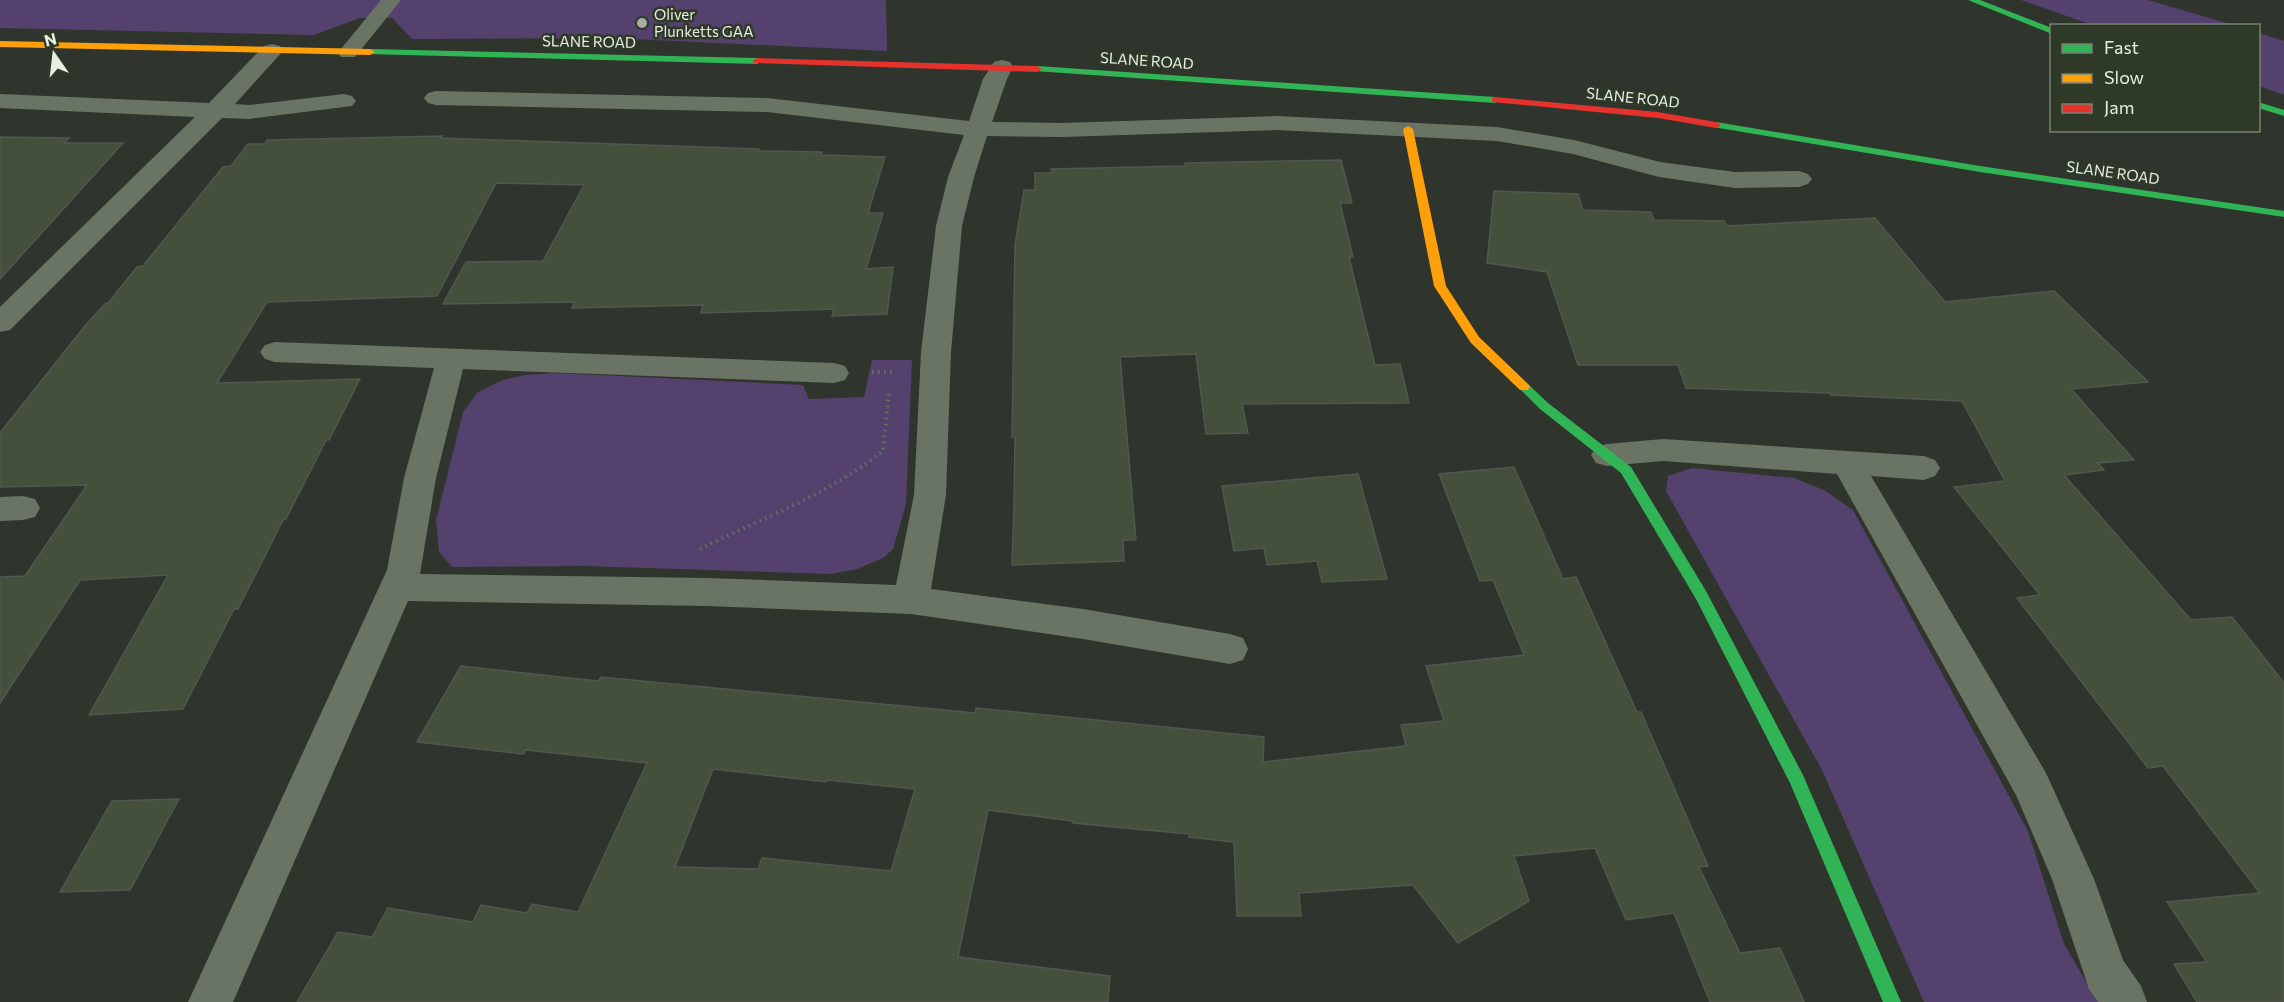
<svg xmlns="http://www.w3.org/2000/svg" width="2284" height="1002" font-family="Commissioner,sans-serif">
	<rect width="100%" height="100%" fill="#2f352c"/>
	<g fill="#55416e">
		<polygon points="0,0 886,0 887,51 612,38 412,39 392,18 360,18 314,35 0,28"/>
		<polygon points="2021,0 2148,0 2233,25 2092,25"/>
		<polygon points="2259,33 2284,41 2284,95 2259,86"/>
		<polygon points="872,360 912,360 906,504 893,549 883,558 857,569 831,574 585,566 452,567 439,552 436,520 463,412 478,392 503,380 525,375 555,373 803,385 809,399 864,397"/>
		<polygon points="1692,468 1794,478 1824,490 1853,510 2028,831 2064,944 2098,1002 1924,1002 1822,770 1666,491 1668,476"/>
	</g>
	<g fill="#444f3c" stroke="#52574f" stroke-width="1.5" fill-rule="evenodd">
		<polygon points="442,136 440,138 759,149 758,151 822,152 821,155 885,157 868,213 883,213 866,269 893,267 887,314 832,316 834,309 701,313 703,305 572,308 575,302 443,304 466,262 543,261 584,185 496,183 437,296 267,302 217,383 360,379 329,440 326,440 286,519 283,520 238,609 234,609 183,709 89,715 168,575 80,580 0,703 0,577 25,576 87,485 0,487 0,433 84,327 105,304 108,303 137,267 143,266 223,167 231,166 248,144 265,144 267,140"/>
		<polygon points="0,137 69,138 64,143 123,143 0,279"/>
		<polygon points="1341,160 1352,203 1340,203 1353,257 1349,257 1375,365 1400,364 1409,403 1242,404 1248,433 1206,434 1196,354 1120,357 1136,540 1123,540 1124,561 1012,565 1014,504 1015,437 1012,437 1015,245 1024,190 1035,190 1035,173 1052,173 1051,169 1185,166 1185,163"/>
		<polygon points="1494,191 1578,194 1583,210 1651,212 1654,220 1724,221 1727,226 1875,218 1945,302 2054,291 2148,382 2071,389 2134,460 2098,463 2104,470 2064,475 2191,620 2232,617 2284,683 2284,1002 2197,1002 2174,964 2207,962 2167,902 2260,893 2163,766 2148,768 2017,598 2040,595 1954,487 2005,481 1962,401 1831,395 1830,393 1686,388 1678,365 1578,365 1547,272 1487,263"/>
		<path d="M1514,467L1563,579L1576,577L1637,712H1641L1708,866L1699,867L1740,953L1780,948L1804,1002H1710L1674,913L1626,920L1595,848L1514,856L1529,901L1458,943L1413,885L1299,893L1301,916H1237L1234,842L1189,837V834L1073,823V821L988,810L958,957L1110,976L1108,1002H297L338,932L372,937L388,908L473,922L481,905L527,913L532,904L578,912L647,763L526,750L523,754L417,742L461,666L598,681L601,677L975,713L976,708L1264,737L1263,762L1406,746L1401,725L1444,721L1426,666L1524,655L1493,580L1480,581L1439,474ZM713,769L826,782L827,780L915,789L891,871L762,858L758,869L675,867Z"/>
		<polygon points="1358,474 1387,579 1322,582 1317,561 1267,565 1264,548 1234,551 1222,486"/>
		<polygon points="179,799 130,890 60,892 112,801"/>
	</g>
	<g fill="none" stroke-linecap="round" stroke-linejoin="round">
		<g stroke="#687064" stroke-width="4" stroke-dasharray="1.5 4.5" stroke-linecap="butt">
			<polyline points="872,372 892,372"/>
			<path d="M700,549C762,518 828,495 883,451L889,391"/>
		</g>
		<polygon fill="#6a7465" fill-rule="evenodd" points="381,0 401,0 355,57 341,57 338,53 341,49"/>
		<g fill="#6a7465" fill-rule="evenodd">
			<polygon points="272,44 280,46 283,51 235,104 249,105 344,94 352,96 356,101 352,106 249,119 222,118 10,330 0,332 0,307 195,117 0,108 0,94 209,103 264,46"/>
			<polygon points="1002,60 1010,62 1013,67 1007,79 992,122 1062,123 1277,116 1497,127 1574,140 1660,162 1735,172 1799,171 1808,174 1812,179 1808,184 1799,187 1735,188 1659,177 1573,154 1497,141 1277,130 1062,137 987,136 974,177 962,226 951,352 946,495 931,589 1083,609 1230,634 1243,638 1248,649 1243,660 1230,664 1083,639 911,614 708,606 408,601 233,1002 188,1002 387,570 404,478 434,368 275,362 265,359 260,352 265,345 275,342 834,363 845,366 849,373 845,380 834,383 463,369 436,478 420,574 708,578 896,585 914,495 921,352 936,226 948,177 964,135 767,112 436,105 428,103 424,98 428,93 436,91 767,98 969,121 983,79 994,62"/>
			<polygon points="1663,439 1924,456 1935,460 1940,468 1935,476 1924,480 1871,476 2046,773 2094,879 2123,960 2141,986 2147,1002 2098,1002 2089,989 2052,879 2016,795 1837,474 1663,461 1607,466 1596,463 1591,455 1596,447 1607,444"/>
			<polygon points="23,496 35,499 40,508 35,517 23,520 0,521 0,497"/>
		</g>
		<g fill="#30b455" fill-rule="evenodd">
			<polygon points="1968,0 1980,0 2052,28 2052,34"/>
			<polygon points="370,49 757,58 762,61 757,64 367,54 367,50"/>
			<polygon points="1037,66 1495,97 1500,100 1495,103 1034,71 1034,67"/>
			<polygon points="2258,102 2284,110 2284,116 2258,108"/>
			<polygon points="1716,122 1980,166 2284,211 2284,217 1980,172 1713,127 1713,123"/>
			<polygon points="1524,383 1528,384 1548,403 1631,467 1706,591 1803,775 1901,1002 1883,1002 1790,783 1696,599 1621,473 1540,409 1518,387"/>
		</g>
		<g fill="#ff9f0a" fill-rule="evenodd">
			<polygon points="0,41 370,49 375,52 370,55 0,47"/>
			<polygon points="1408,126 1413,129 1446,286 1479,337 1528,384 1530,387 1528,390 1520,390 1471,343 1434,286 1403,129"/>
		</g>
		<g fill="#e5322d" fill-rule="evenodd">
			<polygon points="757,58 1037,66 1042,69 1037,72 754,63 752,61"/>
			<polygon points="1495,97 1658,112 1716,122 1721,125 1716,128 1658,118 1492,102 1492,98"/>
		</g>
	</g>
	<circle fill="#a7ada3" stroke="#2e3928" stroke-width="2" cx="642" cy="23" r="6"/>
	<g text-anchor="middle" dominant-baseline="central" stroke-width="5" stroke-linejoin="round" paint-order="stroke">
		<g font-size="15" fill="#e7eee3" stroke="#2e3928" text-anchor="start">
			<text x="654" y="14">Oliver<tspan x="654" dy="17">Plunketts GAA</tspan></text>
		</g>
		<g font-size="15" fill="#e7eee3" stroke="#2e3928">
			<text transform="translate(589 41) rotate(1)">SLANE ROAD</text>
			<text transform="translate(1147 60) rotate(4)">SLANE ROAD</text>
			<text transform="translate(1633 97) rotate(6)">SLANE ROAD</text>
			<text transform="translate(2113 172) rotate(8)">SLANE ROAD</text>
		</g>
	</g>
	<rect x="2050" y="24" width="210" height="108" fill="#2e3928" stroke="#788173" stroke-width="1.5"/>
	<rect x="2062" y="44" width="30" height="9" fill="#30b455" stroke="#788173" stroke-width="1.5"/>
	<text x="2104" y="54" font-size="18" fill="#e7eee3">Fast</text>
	<rect x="2062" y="74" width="30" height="9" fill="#ff9f0a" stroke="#788173" stroke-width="1.5"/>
	<text x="2104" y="84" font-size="18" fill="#e7eee3">Slow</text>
	<rect x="2062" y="104" width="30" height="9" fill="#e5322d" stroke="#788173" stroke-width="1.5"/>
	<text x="2104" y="114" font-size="18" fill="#e7eee3">Jam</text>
	<g transform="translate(54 54) rotate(346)" stroke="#2e3928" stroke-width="4.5" paint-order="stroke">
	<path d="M0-4.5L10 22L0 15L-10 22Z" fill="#e7eee3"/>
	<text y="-9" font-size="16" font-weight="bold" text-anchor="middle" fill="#e7eee3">N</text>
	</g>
</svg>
